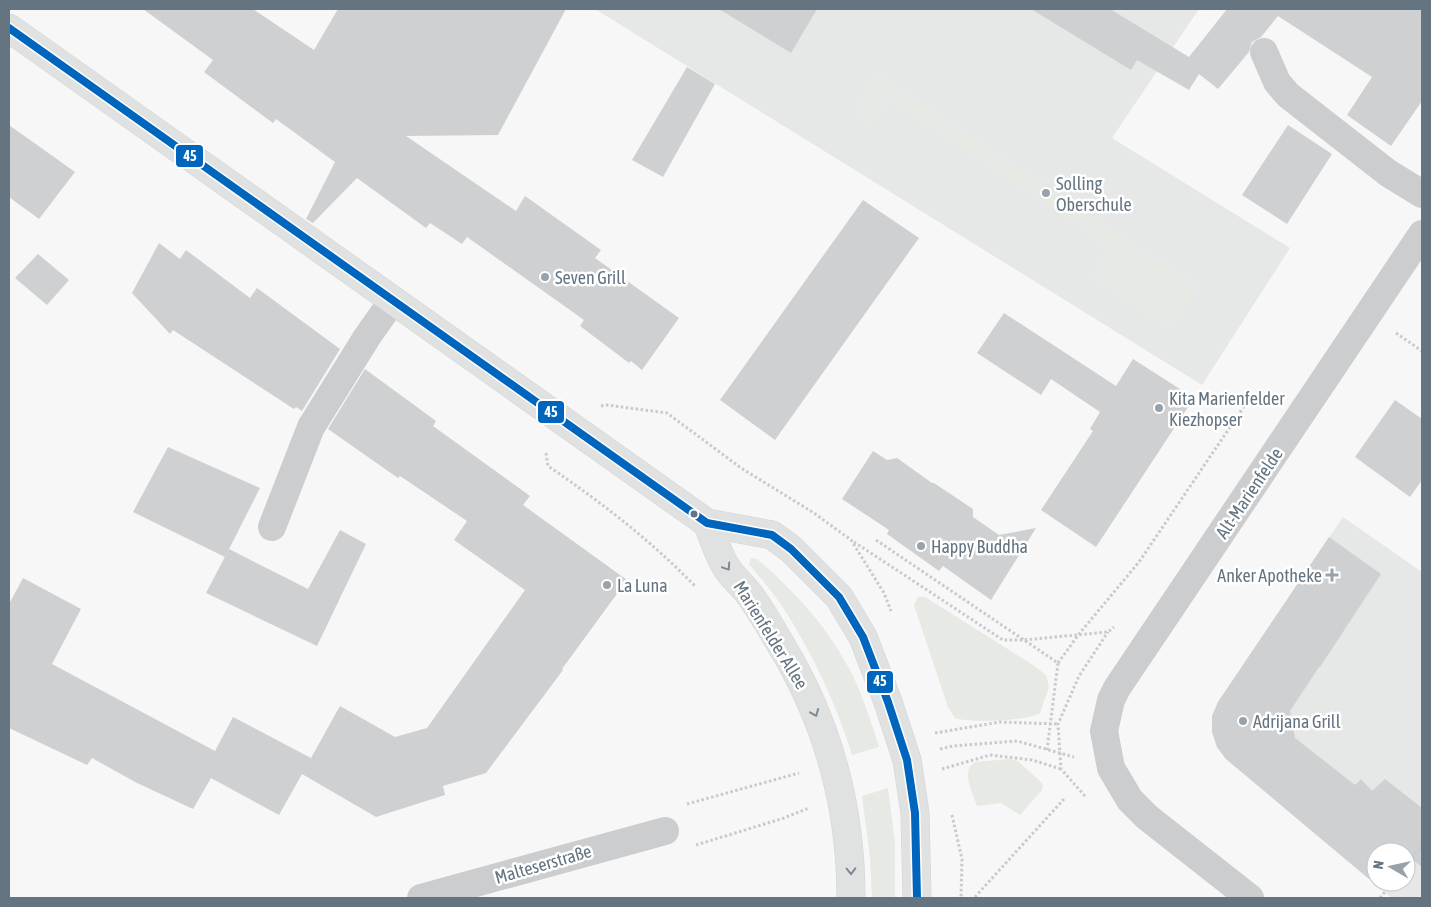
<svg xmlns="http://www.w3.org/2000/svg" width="1431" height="907" font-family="'Asap Condensed',sans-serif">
	<rect width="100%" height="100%" fill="#f7f7f7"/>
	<g fill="#e6e7e7" fill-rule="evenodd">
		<polygon points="595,9 1199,9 1112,138 1290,248 1202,385"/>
		<path d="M1343,517L1422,572V898H1392L1226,759L1217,747L1212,732V716L1218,702ZM1376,852H1406V882H1376Z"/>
	</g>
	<g fill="#e6e9e4">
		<polygon points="877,74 1198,287 1169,327 1094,275 1112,248 888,96 869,124 859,117 857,106"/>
		<path d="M751,558L757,559C796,592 831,631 854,678C864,700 872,724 879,747L852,755C836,703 812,652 782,606C772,591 760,578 749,564Z"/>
		<path d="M918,597H925L1033,665L1046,675L1049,687L1040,713C1029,721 968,723 955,718L948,707L914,605Z"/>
		<path d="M1009,759L1018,761L1043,784L1042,790L1020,815L1001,803L977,806C973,793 960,771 975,762Z"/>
		<polygon points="888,788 895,842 895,898 872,898 870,857 862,796"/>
	</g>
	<g fill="#ced0d1">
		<polygon points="143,9 253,9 314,50 338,9 566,9 498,135 406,136 516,211 525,196 601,250 595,258 679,318 642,370 631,361 629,363 580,326 584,320 467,237 462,244 430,223 426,228 357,178 313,223 306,219 335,162 276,119 273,123 204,72 213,60"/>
		<polygon points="719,9 817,9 791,53"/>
		<polygon points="1031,9 1110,9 1189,57 1227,9 1422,9 1422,101 1391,146 1347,115 1372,77 1278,16 1261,37 1252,42 1249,52 1218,89 1199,74 1189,90 1137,60 1131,70"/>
		<polygon points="687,67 715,84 663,177 632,160"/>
		<polygon points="9,125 75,172 39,219 9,197"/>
		<polygon points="1288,125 1332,154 1287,224 1242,195"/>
		<polygon points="863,200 919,238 775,440 720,400"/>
		<polygon points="159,243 180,259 186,250 250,298 257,288 340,349 302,411 296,407 294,409 173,330 170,334 132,293"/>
		<polygon points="38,254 69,280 47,305 15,278"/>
		<polygon points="1004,313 1116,386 1133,359 1194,398 1096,547 1041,510 1093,431 1090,429 1100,412 1051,379 1041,395 977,353"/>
		<polygon points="365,369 436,421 433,426 530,496 523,505 627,580 562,669 563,670 486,773 443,786 445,795 376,817 302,774 279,815 211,778 193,809 137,783 92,758 87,765 9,728 9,604 23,578 81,609 52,664 215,751 233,717 311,758 340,706 395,737 427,728 525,590 454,540 467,521 400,476 398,478 328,429"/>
		<polygon points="1395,400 1422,419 1422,480 1410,497 1355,457"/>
		<polygon points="168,447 260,488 225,557 133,512"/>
		<polygon points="873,451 887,460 897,458 932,483 934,483 973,509 973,517 999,535 1036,528 991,600 943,566 939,571 887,534 889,530 842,499"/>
		<polygon points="340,530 366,544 317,646 206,593 229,549 308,589"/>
		<polygon points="1329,537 1381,574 1320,667 1319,667 1290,711 1295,738 1355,785 1361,779 1372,791 1385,779 1422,808 1422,867 1406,855 1406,852 1403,852 1395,846 1390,852 1376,852 1376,870 1369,879 1226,759 1217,747 1212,732 1212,716 1218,702"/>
	</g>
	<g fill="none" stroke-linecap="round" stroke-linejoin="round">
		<g stroke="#d3d4d5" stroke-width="29">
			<g id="major">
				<polyline points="9,28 707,523 772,535 791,549 839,597 863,637 888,702 907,760 915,813 917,898"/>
				<path d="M707,523C713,536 717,552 725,565C731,576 741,584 749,594C761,610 771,628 781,645C829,724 851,807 851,898"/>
			</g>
		</g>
		<g stroke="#c9cacc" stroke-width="3" stroke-dasharray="2.5 2.5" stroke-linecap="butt">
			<polyline points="1396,333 1422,351"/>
			<polyline points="601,406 607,405 667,413 741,468 814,513 851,540 884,593 891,611"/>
			<path d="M546,453L548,466C602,503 649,539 695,586"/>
			<polyline points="876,540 1058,663 1047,750"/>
			<polyline points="854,542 1003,640 1023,640 1108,632 1114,627"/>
			<polyline points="1058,663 1079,634 1139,562 1251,396"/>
			<polyline points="935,733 1000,722 1058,724"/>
			<polyline points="940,749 953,746 1017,741 1074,757"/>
			<polyline points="942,769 990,755 1032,760 1061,769"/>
			<polyline points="1085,796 1061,769 1058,724 1079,676 1108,632"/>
			<polyline points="687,804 799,773"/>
			<polyline points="952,815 962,859 961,898"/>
			<polyline points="696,845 784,818 809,808"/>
			<polyline points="1406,866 1422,845"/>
			<polyline points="975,897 1064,799"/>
			<polyline points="1380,898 1393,882"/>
		</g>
		<g stroke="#cccdce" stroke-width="28">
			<polyline points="1264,52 1277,82 1288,95 1388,173 1422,194"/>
			<polyline points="272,527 311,427 367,337 393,300"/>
			<polyline points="421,898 665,831"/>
			<polyline points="1250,898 1147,817 1130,800 1111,768 1104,731 1111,700 1117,688 1422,234"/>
		</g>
		<use href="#major" stroke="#e0e1e1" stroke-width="28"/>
		<g stroke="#fff" stroke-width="11">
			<polyline id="bus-1" points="9,28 707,523 772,535 791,549 839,597 863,637 888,702 907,760 915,813 917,898"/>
		</g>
		<use href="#bus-1" stroke="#0065bd" stroke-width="8"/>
	</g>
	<defs><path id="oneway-chevron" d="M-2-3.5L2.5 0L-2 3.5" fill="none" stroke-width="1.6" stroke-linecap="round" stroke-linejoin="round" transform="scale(1.25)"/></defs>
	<g stroke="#7d8a94">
		<use href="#oneway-chevron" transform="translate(727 567) rotate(56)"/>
		<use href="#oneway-chevron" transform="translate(815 713) rotate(68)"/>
		<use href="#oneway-chevron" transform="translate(851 871) rotate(89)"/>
	</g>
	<g fill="#97a2aa" stroke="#fff" stroke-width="2">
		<circle cx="1046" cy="193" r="5"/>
		<circle cx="545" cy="277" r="5"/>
		<circle cx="1159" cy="408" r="5"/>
		<circle cx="921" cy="546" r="5"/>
		<path d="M1329.5 567.5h5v5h5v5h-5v5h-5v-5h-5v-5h5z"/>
		<circle cx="607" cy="585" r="5"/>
		<circle cx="1243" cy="721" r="5"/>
	</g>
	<circle fill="#647481" stroke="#fff" stroke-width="2" cx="694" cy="514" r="4.5"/>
	<g text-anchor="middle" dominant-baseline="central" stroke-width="5" stroke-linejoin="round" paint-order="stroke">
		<g font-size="18" fill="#647481" stroke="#fff" text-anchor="start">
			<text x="1056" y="183">Solling<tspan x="1056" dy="21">Oberschule</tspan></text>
			<text x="555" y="277">Seven Grill</text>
			<text x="1169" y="398">Kita Marienfelder<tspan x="1169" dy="21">Kiezhopser</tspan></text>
			<text x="931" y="546">Happy Buddha</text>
			<text x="1322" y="575" text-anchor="end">Anker Apotheke</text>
			<text x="617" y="585">La Luna</text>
			<text x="1253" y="721">Adrijana Grill</text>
		</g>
		<g font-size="18" fill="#647481" stroke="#fff">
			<text transform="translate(1249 493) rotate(-56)">Alt-Marienfelde</text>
			<text transform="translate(771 635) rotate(58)">Marienfelder Allee</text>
			<text transform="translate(543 864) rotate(-16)">Malteserstraße</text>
		</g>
	</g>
	<g stroke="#fff" stroke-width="2">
		<rect x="175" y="144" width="29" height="24" rx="5" fill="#0065bd"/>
		<rect x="537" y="400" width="28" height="24" rx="5" fill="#0065bd"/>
		<rect x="866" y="670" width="28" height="24" rx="5" fill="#0065bd"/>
	</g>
	<g font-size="14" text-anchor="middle" font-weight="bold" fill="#fff">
		<text x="190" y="161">45</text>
		<text x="551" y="417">45</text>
		<text x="880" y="686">45</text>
	</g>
	<rect width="1431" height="907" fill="none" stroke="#647481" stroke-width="20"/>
	<g transform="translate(1391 867) rotate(279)"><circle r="24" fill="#ffffff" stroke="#c1c7cd"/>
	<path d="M0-4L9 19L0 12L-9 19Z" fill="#97a2aa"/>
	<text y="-8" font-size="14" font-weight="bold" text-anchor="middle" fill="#647481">N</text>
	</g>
</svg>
